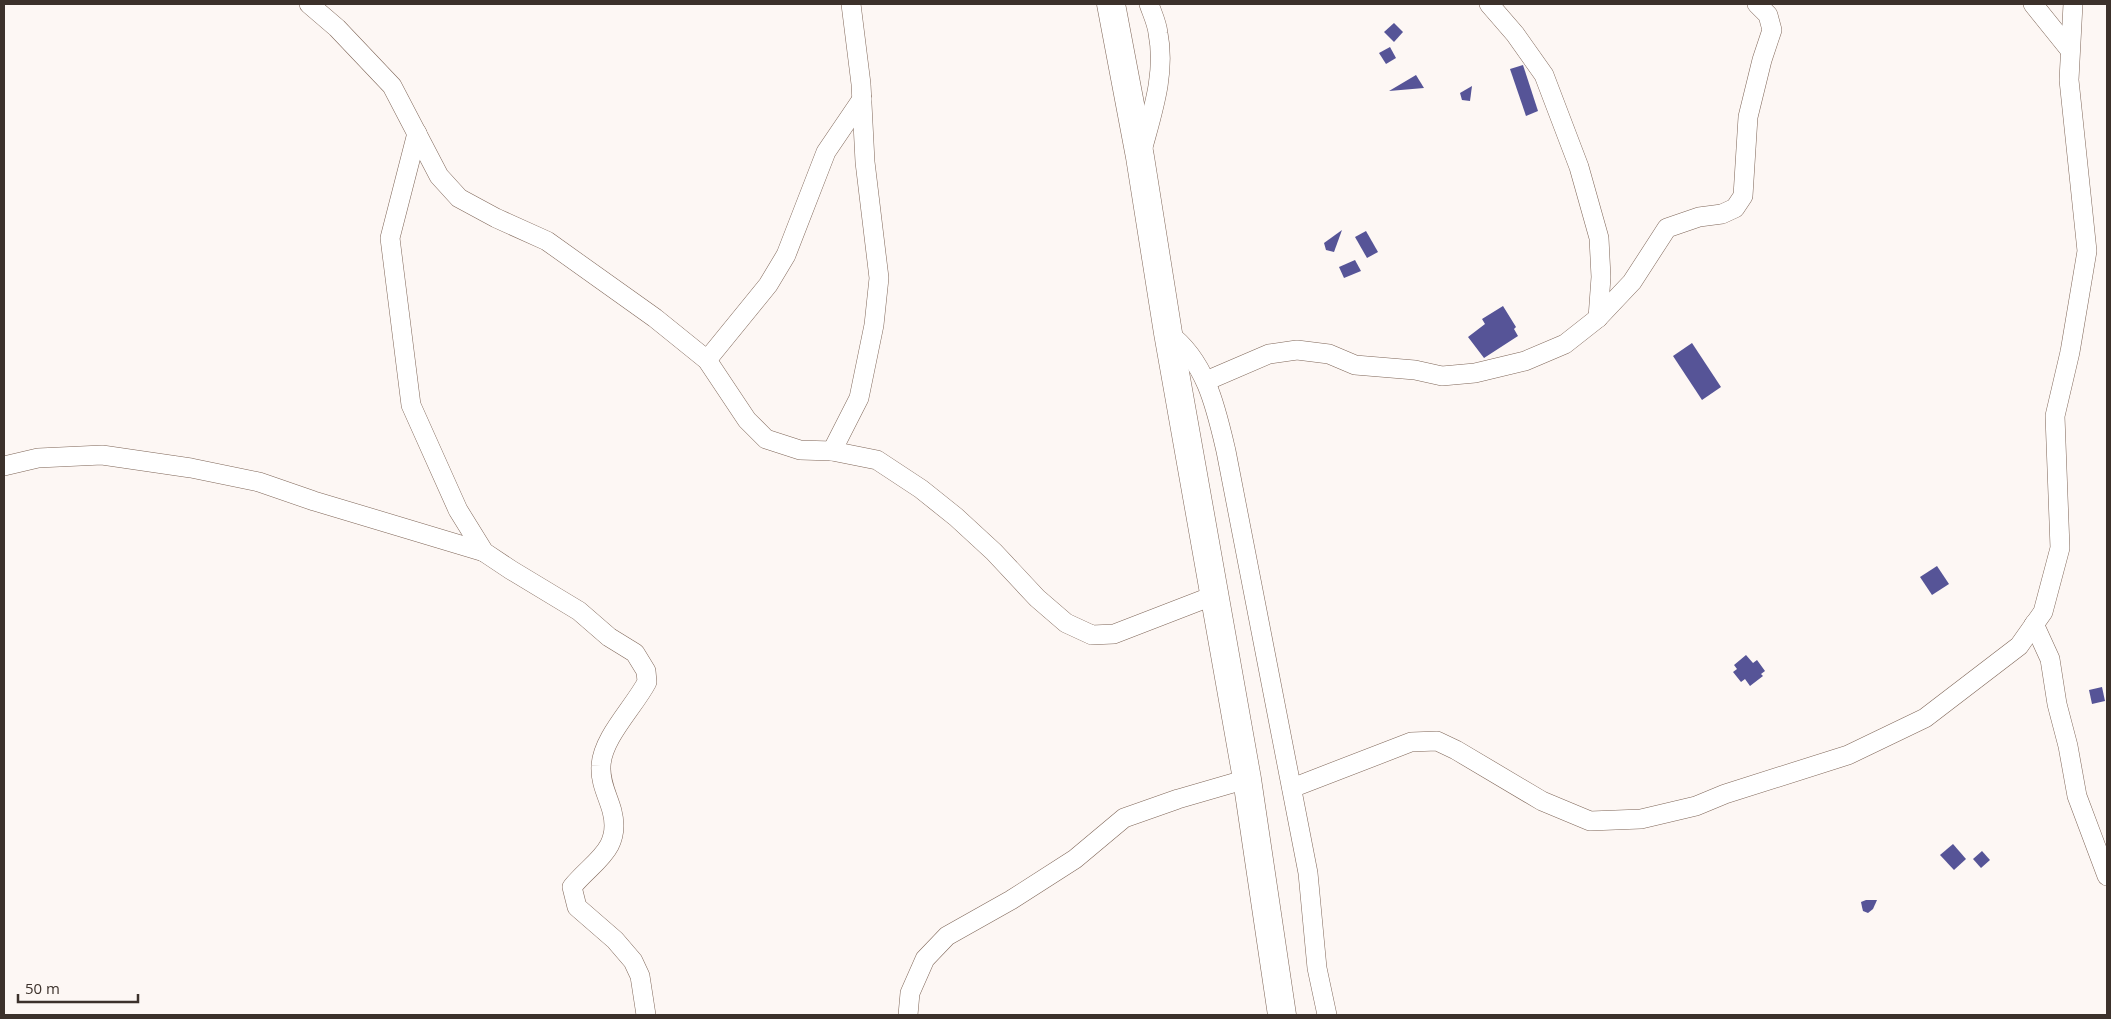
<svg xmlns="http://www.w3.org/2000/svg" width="2111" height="1019" font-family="'Open Sans',sans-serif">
	<rect width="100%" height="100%" fill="#fdf7f4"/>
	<g fill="#565497">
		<polygon points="1394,23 1403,32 1394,42 1384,32"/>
		<polygon points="1390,47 1396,58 1386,64 1379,53"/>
		<polygon points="1523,65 1538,111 1526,116 1510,69"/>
		<polygon points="1416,75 1424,88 1389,91"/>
		<polygon points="1472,86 1470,101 1462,100 1460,93"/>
		<polygon points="1342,230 1334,252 1326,250 1324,243"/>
		<polygon points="1366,231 1378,252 1367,258 1355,237"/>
		<polygon points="1355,260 1361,271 1344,278 1339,267"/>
		<polygon points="1503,306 1516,327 1514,329 1518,336 1484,358 1468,337 1485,324 1482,319"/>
		<polygon points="1692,343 1721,387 1702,400 1673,356"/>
		<polygon points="1937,566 1949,584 1932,595 1920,577"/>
		<polygon points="1746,655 1753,663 1757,660 1765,671 1761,674 1763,676 1750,686 1745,679 1741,682 1733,672 1737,669 1734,665"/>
		<polygon points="2102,687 2105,701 2092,704 2089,690"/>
		<polygon points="1953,844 1966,859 1954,870 1940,855"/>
		<polygon points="1982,851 1990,860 1981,868 1973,859"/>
		<polygon points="1866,900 1877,900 1873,909 1868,913 1863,911 1862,907 1861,902"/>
	</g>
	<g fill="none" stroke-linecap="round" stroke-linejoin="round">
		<g stroke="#7f6658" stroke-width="20">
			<g id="street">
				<polyline points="309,4 337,28 392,86 439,176 459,198 496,218 547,241 655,318 707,360 747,420 766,439 800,450 832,451 877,460 921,489 956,517 994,552 1037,598 1066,623 1092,635 1114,634 1215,595"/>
				<polyline points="1489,4 1515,34 1544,75 1579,167 1599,238 1601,277 1598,318"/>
				<polyline points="2033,4 2070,50"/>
				<path d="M417,133L390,238L411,405L458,510L484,552L511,570L579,611L609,637L635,653L646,671L647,682C634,707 602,738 601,766C600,783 608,796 612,811C622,850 593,861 572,887L577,907L615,940L633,961L640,976L646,1015"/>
				<path d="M1142,151C1152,113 1166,74 1158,33C1157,23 1152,13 1149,4"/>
				<path d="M1168,333C1206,361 1216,408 1226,451L1308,873L1317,968L1327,1015"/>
				<polyline points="707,360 768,285 786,255 826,152 862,99"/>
				<polyline points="1206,381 1269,354 1297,350 1329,354 1355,365 1415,370 1442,376 1475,373 1525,361 1565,344 1598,318 1632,282 1667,228 1699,217 1722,214 1735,208 1743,196 1748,117 1762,60 1772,30 1768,15 1757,4"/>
				<polyline points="832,451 859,398 874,325 879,278 865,162 861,84 851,4"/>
				<polyline points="4,466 38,458 102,455 191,468 259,482 314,501 484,552"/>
				<polyline points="2034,624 2050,659 2057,704 2068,746 2077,796 2107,876"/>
				<polyline points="1292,788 1411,742 1437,741 1456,750 1542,801 1590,821 1641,819 1696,806 1725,794 1848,755 1925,718 2019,646 2043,612 2060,548 2055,416 2070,352 2087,251 2069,80 2073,4"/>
				<polyline points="908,1015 910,993 925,959 947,936 1011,900 1075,859 1124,818 1178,799 1247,779"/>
			</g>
		</g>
		<g stroke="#7f6658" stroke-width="29">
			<polyline id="secondary" points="1111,4 1140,157 1168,333 1247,779 1282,1015"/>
		</g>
		<use href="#street" stroke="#fff" stroke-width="19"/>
		<use href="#secondary" stroke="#fff" stroke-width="28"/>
	</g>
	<rect width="2111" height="1019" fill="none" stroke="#3c312b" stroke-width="10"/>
	<path d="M18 994v8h120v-8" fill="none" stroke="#3c312b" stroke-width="2.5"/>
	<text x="25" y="994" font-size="15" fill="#3c312b" stroke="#fdf7f4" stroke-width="4" paint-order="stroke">50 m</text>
</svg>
